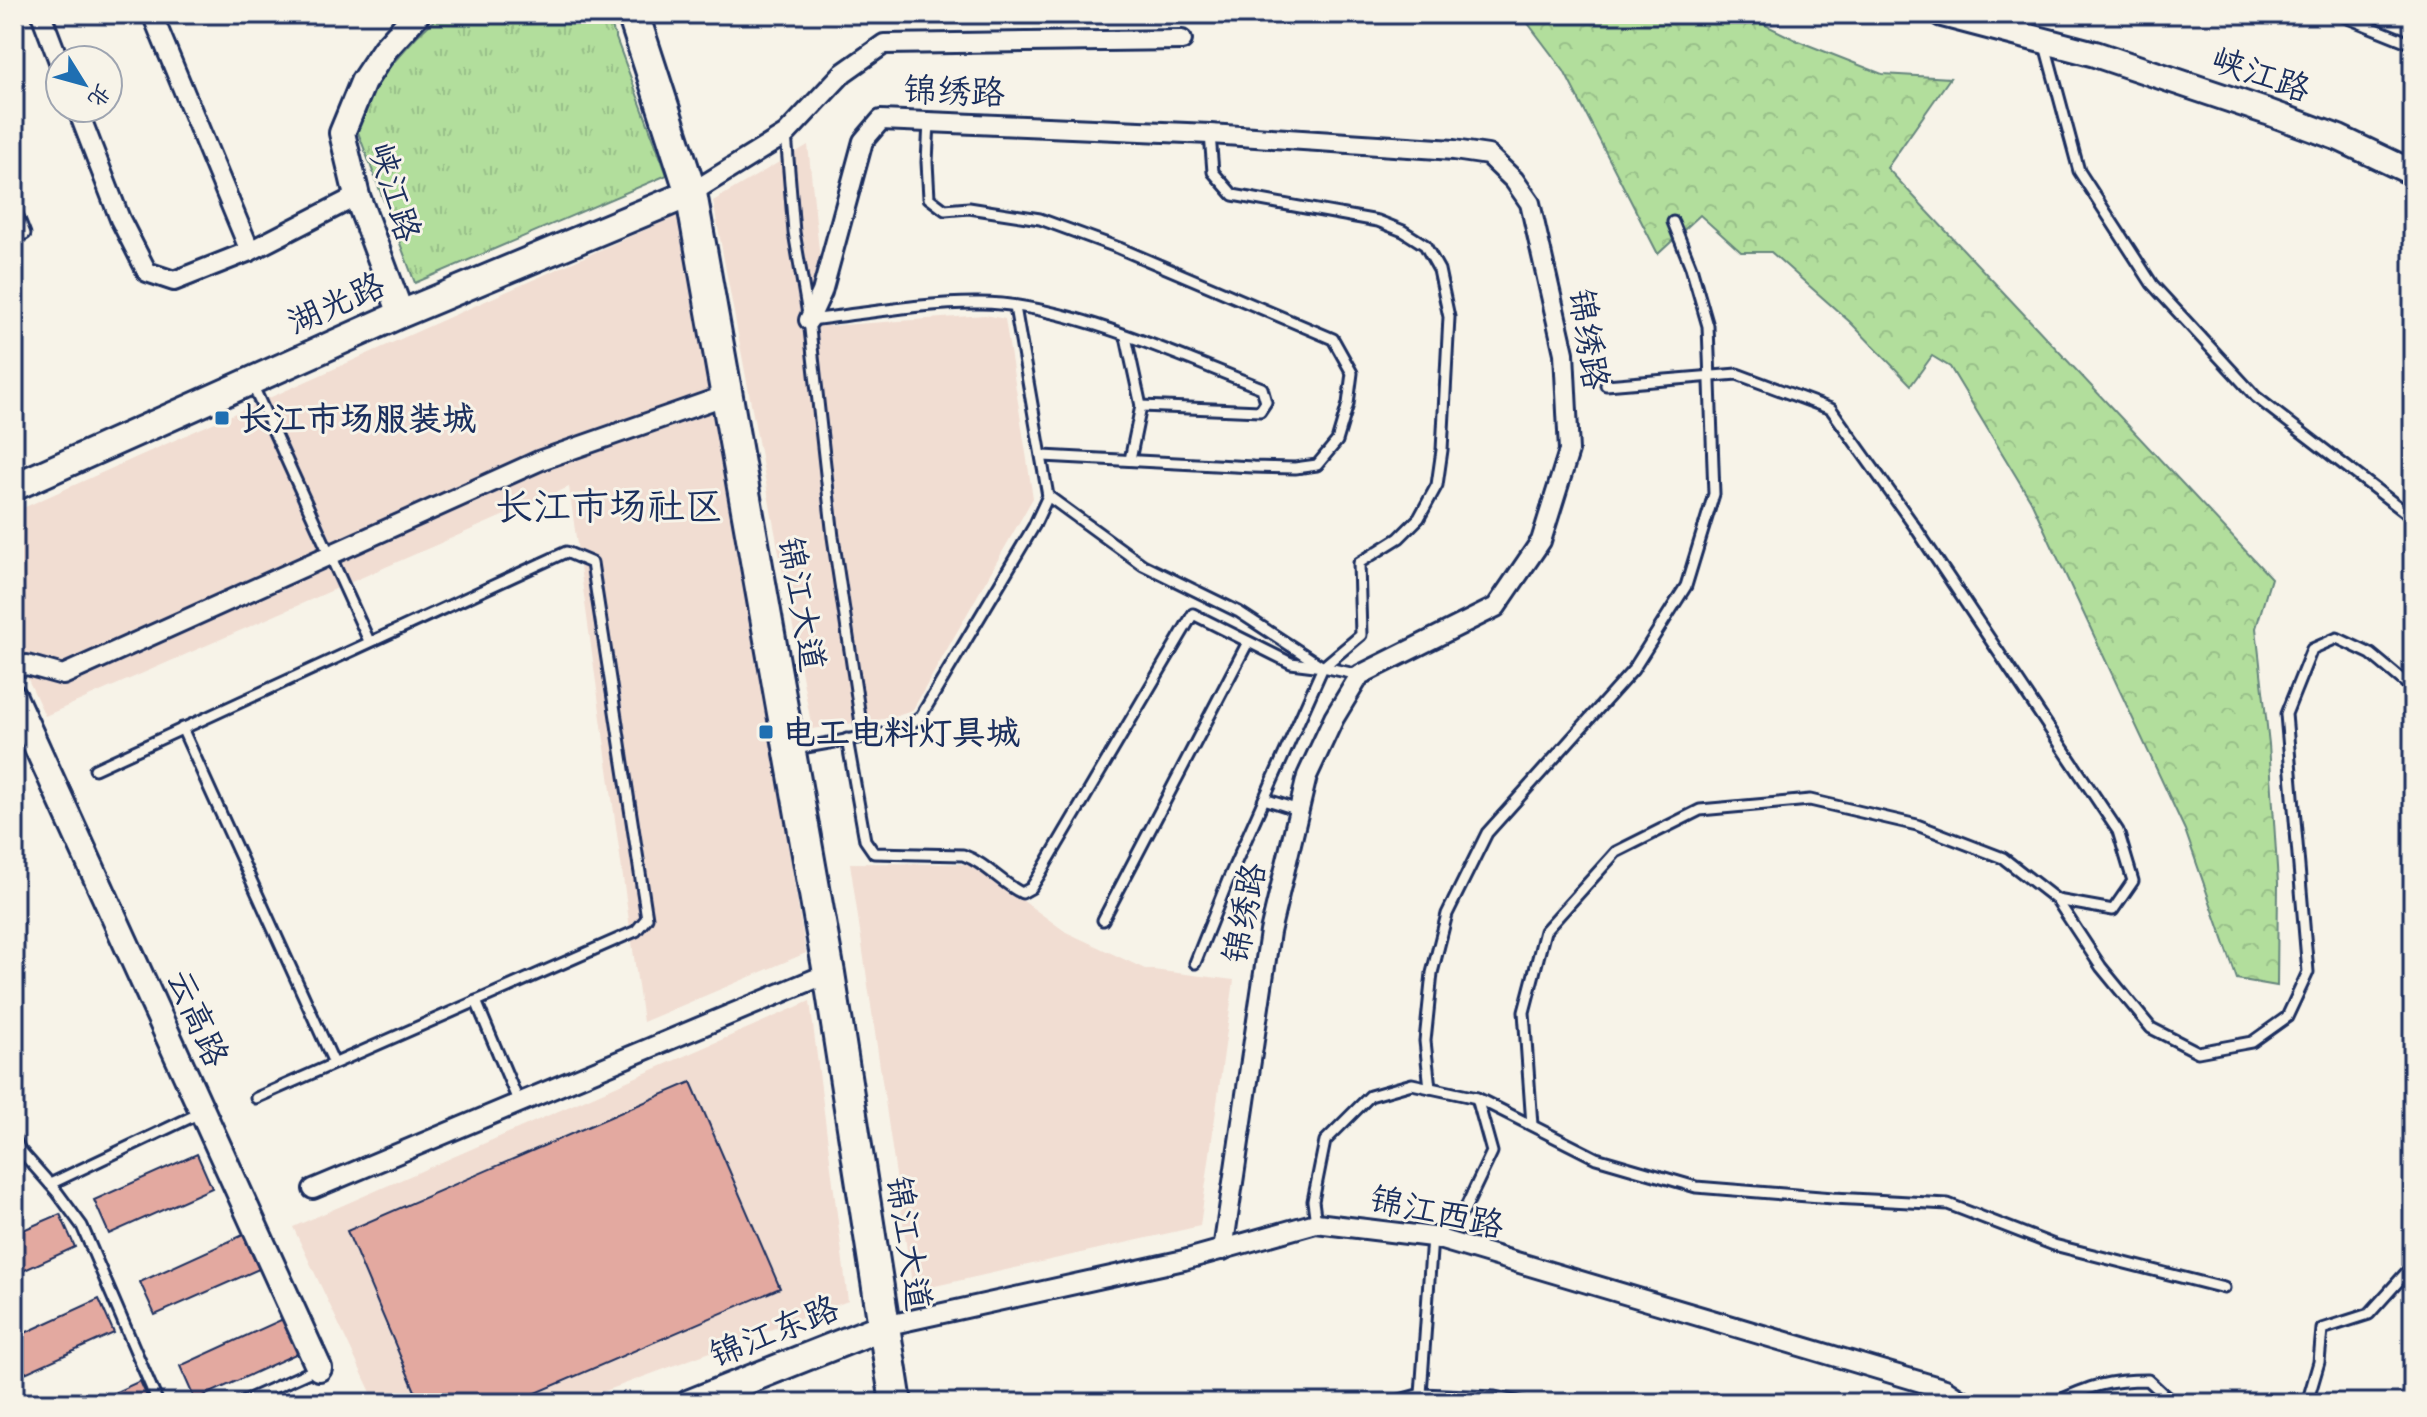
<svg xmlns="http://www.w3.org/2000/svg" width="2427" height="1417" font-family="Itim,'LXGW WenKai TC',sans-serif">
	<defs>
		<pattern id="forest-crowns" width="20" height="18" patternUnits="userSpaceOnUse" patternTransform="scale(2)"><rect width="20" height="18" fill="#b2de9c"/><path d="M2 6a3 3 0 1 1 6 0M12 15a3 3 0 1 1 6 0" fill="none" stroke="#98bf89"/></pattern>
		<pattern id="park-tufts" width="24" height="20" patternUnits="userSpaceOnUse" patternTransform="scale(2)"><rect width="24" height="20" fill="#b2de9c"/><path d="M3 7l-1-3M5 7V3M7 7l1-3M15 17l-1-3M17 17v-4M19 17l1-3" fill="none" stroke="#98bf89"/></pattern>
	</defs>
	<rect width="100%" height="100%" fill="#f7f3e8"/>
	<filter id="ink" filterUnits="userSpaceOnUse"><feTurbulence type="fractalNoise" baseFrequency=".0125" numOctaves="2"/><feDisplacementMap in="SourceGraphic" scale="16" xChannelSelector="R" yChannelSelector="G"/><feConvolveMatrix kernelMatrix="1 2 1 2 8 2 1 2 1" color-interpolation-filters="sRGB"/></filter>
	<g filter="url(#ink)">
		<g fill="#f1ddd2">
			<polygon points="808,145 827,326 985,315 1005,319 1033,498 912,711 891,718 812,729 713,201"/>
			<polygon points="678,215 720,431 806,953 643,1022 569,487 45,716 14,649 14,512"/>
			<polygon points="850,863 972,864 1066,932 1145,969 1234,980 1200,1226 913,1291"/>
			<polygon points="810,1001 848,1301 573,1403 376,1403 293,1227"/>
		</g>
		<polygon fill="url(#forest-crowns)" stroke="#66867d" stroke-width="2" points="1521,14 1743,14 1798,41 1882,74 1950,78 1887,168 2271,578 2256,628 2269,744 2278,883 2277,986 2237,979 2185,830 2031,501 1950,367 1932,356 1911,385 1850,322 1771,252 1741,252 1700,215 1658,254 1564,71"/>
		<polygon fill="url(#park-tufts)" stroke="#66867d" stroke-width="2" points="441,14 607,14 667,175 415,283 356,127 375,83 417,36"/>
		<g fill="#e3a9a0" stroke="#1b2f5e" stroke-width="2">
			<polygon points="691,1082 780,1288 513,1403 420,1403 347,1231"/>
			<polygon points="197,1154 212,1188 109,1234 94,1200"/>
			<polygon points="60,1214 75,1247 14,1275 14,1234"/>
			<polygon points="243,1235 259,1269 155,1315 140,1282"/>
			<polygon points="99,1299 114,1333 14,1378 14,1338"/>
			<polygon points="283,1319 298,1353 195,1400 180,1366"/>
			<polygon points="140,1381 150,1403 92,1403"/>
		</g>
		<g fill="none" stroke-linecap="round" stroke-linejoin="round">
			<g stroke="#1b2f5e" stroke-width="15">
				<g id="service">
					<polyline points="2338,14 2413,44"/>
					<polyline points="2045,45 2079,171 2152,284 2256,397 2413,518"/>
					<polyline points="929,122 927,162 929,198 945,210 969,208 1040,219 1119,248 1333,339 1352,373 1348,404 1337,441 1317,465 1295,468 1253,467 1043,456"/>
					<polyline points="786,134 794,232 809,320 833,537 863,737 795,749"/>
					<polyline points="14,206 25,234"/>
					<path d="M809,320C864,314 926,302 980,303C1066,303 1181,357 1262,388L1266,402L1260,411L1141,406"/>
					<polyline points="1126,337 1141,406 1130,460"/>
					<polyline points="252,384 369,641"/>
					<polyline points="1606,385 1737,374 1831,409 1915,527 2118,831 2133,881 2113,910 2057,900"/>
					<polyline points="1048,496 1143,565 1239,612 1323,667 1360,675"/>
					<polyline points="182,728 334,1063"/>
					<polyline points="863,737 901,731 921,716 1034,526 1048,496 1015,307"/>
					<path d="M847,739L865,840L874,853L963,855C986,863 1001,883 1022,893L1031,888L1040,874L1193,614L1291,663L1323,667"/>
					<polyline points="95,769 566,552 592,563 647,918 636,931 256,1098"/>
					<polyline points="1264,799 1299,810"/>
					<polyline points="1103,920 1248,642"/>
					<polyline points="1195,963 1228,880 1323,667 1361,635 1359,563 1399,538 1419,518 1437,485 1442,450 1449,317 1439,270 1425,245 1403,231 1378,221 1233,195 1213,172 1210,134"/>
					<polyline points="476,1001 519,1103"/>
					<polyline points="1430,1088 1425,1041 1432,973 1447,914 1487,833 1633,670 1686,586 1714,494 1708,326 1691,267 1673,222"/>
					<polyline points="1532,1125 1524,1012 1545,931 1616,852 1700,810 1810,800 1917,825 2003,858 2057,900 2101,967 2151,1028 2198,1052 2252,1042 2287,1017 2308,972 2286,714 2312,649 2337,638 2371,654 2413,689"/>
					<polyline points="14,1138 20,1150 57,1192 82,1226 158,1403"/>
					<polyline points="50,1184 200,1113"/>
					<polyline points="1316,1223 1313,1201 1325,1141 1370,1096 1412,1084 1477,1098 1596,1158 1696,1187 1833,1198 1948,1204 2054,1245 2224,1288"/>
					<polyline points="1421,1394 1432,1237 1464,1211 1492,1152 1477,1098"/>
					<polyline points="240,1403 316,1369"/>
					<polyline points="1389,1403 1421,1394 1495,1397 1525,1403"/>
					<path d="M2054,1403C2090,1386 2108,1380 2148,1380L2173,1403"/>
					<polyline points="2307,1403 2319,1362 2322,1329 2369,1314 2413,1265"/>
				</g>
			</g>
			<g stroke="#1b2f5e" stroke-width="24">
				<g id="minor">
					<polyline points="41,14 60,64"/>
					<polyline points="152,14 250,251"/>
					<polyline points="77,108 120,219 147,272 174,281 250,251 357,196"/>
					<polyline points="691,193 786,134 843,73 884,44 1182,40"/>
					<polyline points="809,320 822,292 863,141 881,120 1210,134 1454,150 1488,155 1514,180 1530,203 1564,353 1569,451 1541,541 1496,607 1360,675 1334,718 1307,776 1270,932 1223,1250"/>
					<polyline points="14,668 27,665 63,675 541,460 727,395"/>
					<polyline points="313,1189 829,973"/>
					<polyline points="884,1326 1184,1260 1316,1223 1432,1237 1945,1389 1966,1403"/>
				</g>
			</g>
			<g stroke="#1b2f5e" stroke-width="30">
				<g id="tertiary">
					<polyline points="1942,14 2095,54 2268,112 2339,138 2413,173"/>
					<polyline points="401,314 357,196 342,133 363,82 385,49 417,14"/>
					<polyline points="14,697 319,1368"/>
				</g>
			</g>
			<g stroke="#1b2f5e" stroke-width="32">
				<g id="secondary">
					<polyline points="14,487 401,314 691,193"/>
					<polyline points="690,1403 884,1326"/>
				</g>
			</g>
			<g stroke="#1b2f5e" stroke-width="36">
				<polyline id="primary" points="633,14 691,193 829,973 896,1403"/>
			</g>
			<use href="#service" stroke="#f7f3e8" stroke-width="9"/>
			<use href="#minor" stroke="#f7f3e8" stroke-width="18"/>
			<use href="#tertiary" stroke="#f7f3e8" stroke-width="24"/>
			<use href="#secondary" stroke="#f7f3e8" stroke-width="26"/>
			<use href="#primary" stroke="#f7f3e8" stroke-width="30"/>
		</g>
	</g>
	<g fill="#1f6fb2" stroke="#f7f3e8" stroke-width="3">
		<rect x="214" y="410" width="16" height="16" rx="4"/>
		<rect x="758" y="724" width="16" height="16" rx="4"/>
	</g>
	<g text-anchor="middle" dominant-baseline="central" stroke-width="6" stroke-linejoin="round" paint-order="stroke">
		<g font-size="34" fill="#1b2f5e" stroke="#f7f3e8">
			<text transform="translate(2261 74) rotate(19)">峡江路</text>
			<text transform="translate(954 91) rotate(2)">锦绣路</text>
			<text transform="translate(395 192) rotate(73)">峡江路</text>
			<text transform="translate(336 303) rotate(-24)">湖光路</text>
			<text transform="translate(1589 339) rotate(81)">锦绣路</text>
			<text transform="translate(802 604) rotate(80)">锦江大道</text>
			<text transform="translate(1244 913) rotate(-79)">锦绣路</text>
			<text transform="translate(198 1018) rotate(66)">云高路</text>
			<text transform="translate(1437 1212) rotate(12)">锦江西路</text>
			<text transform="translate(909 1243) rotate(81)">锦江大道</text>
			<text transform="translate(774 1331) rotate(-22)">锦江东路</text>
		</g>
		<g font-size="34" font-weight="bold" fill="#1b2f5e" stroke="#f7f3e8" text-anchor="start">
			<text x="238" y="418">长江市场服装城</text>
			<text x="782" y="732">电工电料灯具城</text>
		</g>
		<g font-size="38" fill="#1b2f5e" stroke="#f7f3e8">
			<text x="609" y="506">长江市场社区</text>
		</g>
	</g>
	<rect width="2427" height="1417" fill="none" stroke="#f7f3e8" stroke-width="48"/>
	<rect x="24" y="24" width="2379" height="1369" fill="none" stroke="#1b2f5e" stroke-width="3" filter="url(#ink)"/>
	<g transform="translate(84 84) rotate(127)"><circle r="38" fill="#f7f3e8" stroke="#9fa5b1" stroke-width="2"/>
	<path d="M0-6L14 30L0 20L-14 30Z" fill="#1f6fb2"/>
	<text y="-12" font-size="22" font-weight="bold" text-anchor="middle" fill="#1b2f5e">北</text>
	</g>
</svg>
